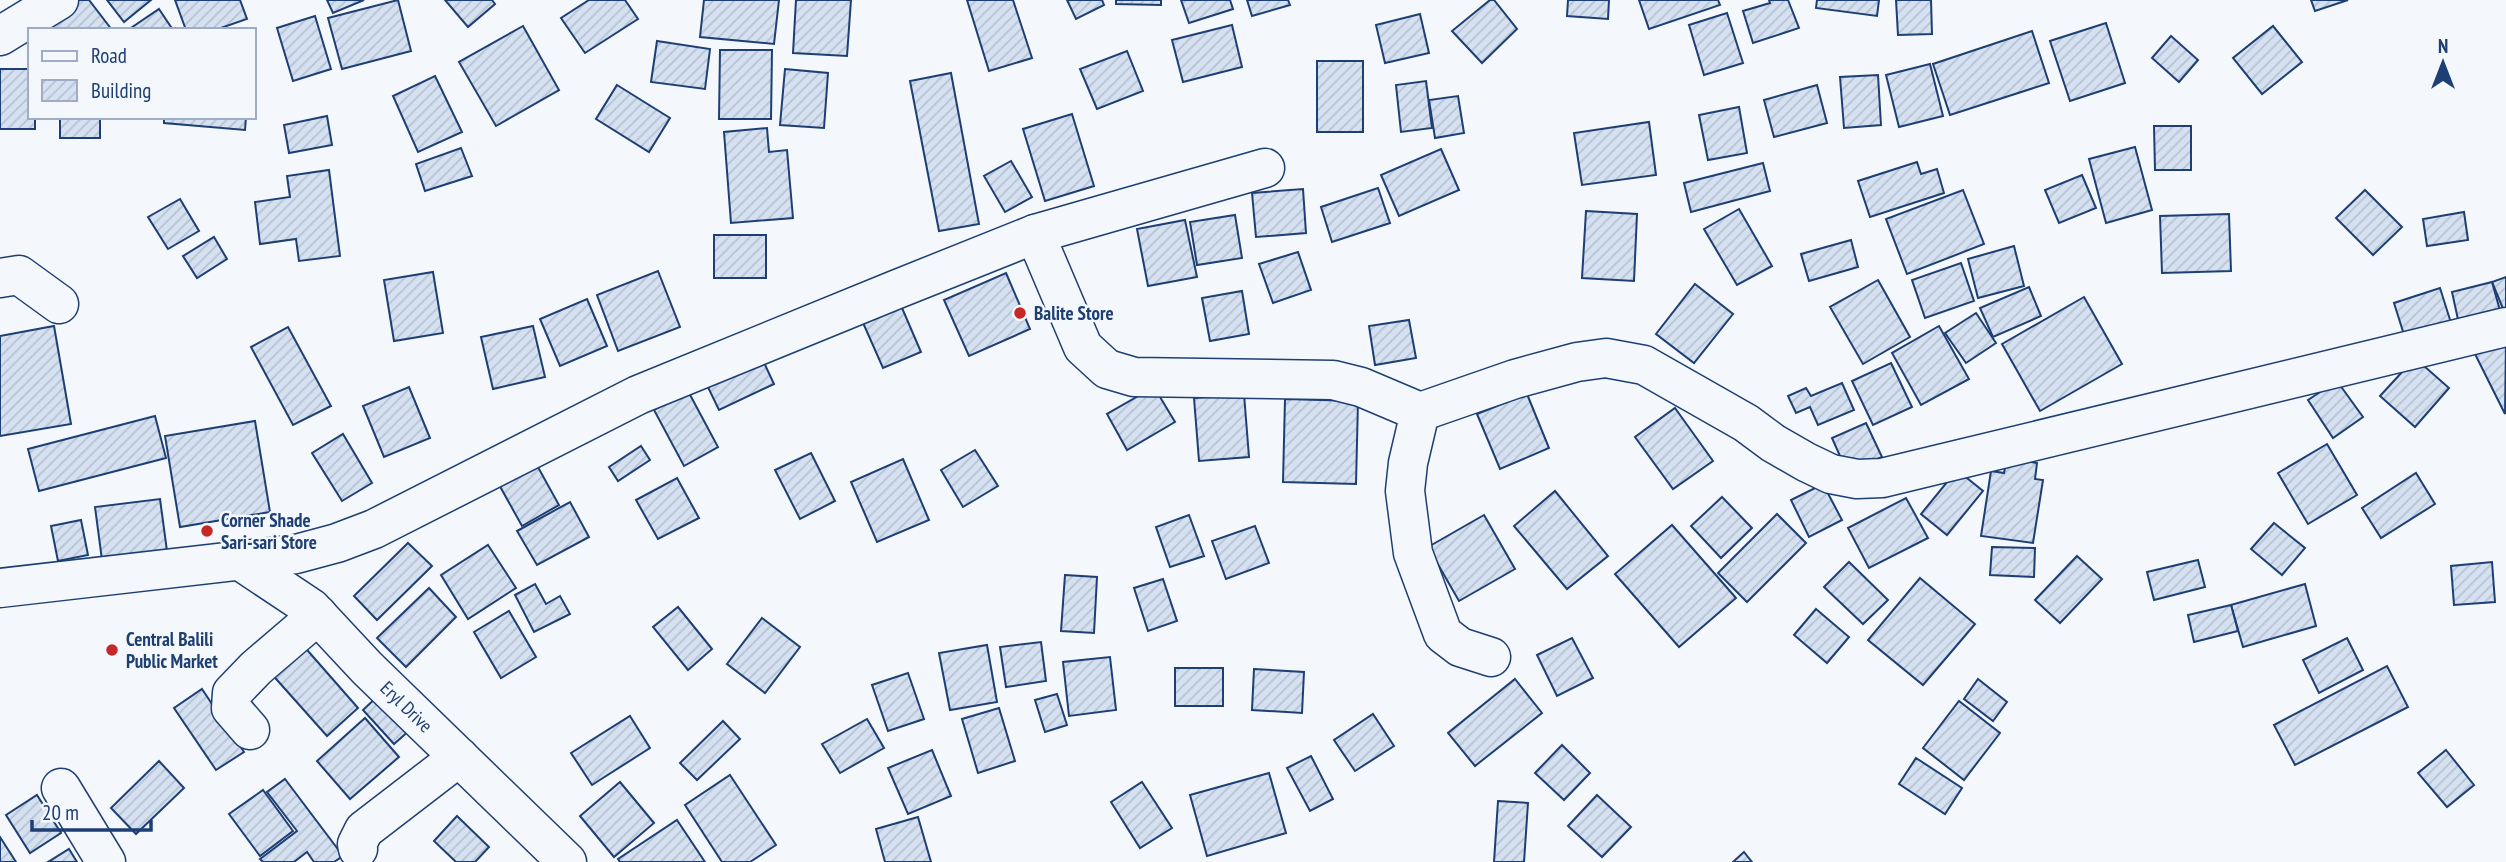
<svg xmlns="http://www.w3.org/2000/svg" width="2506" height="862" font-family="'PT Sans Narrow',sans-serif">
	<defs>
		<pattern id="building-hatch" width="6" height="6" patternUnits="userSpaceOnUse" patternTransform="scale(1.75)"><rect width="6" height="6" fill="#d5e0f0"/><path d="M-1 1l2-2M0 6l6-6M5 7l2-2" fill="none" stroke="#b6c1d1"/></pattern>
	</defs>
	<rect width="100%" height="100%" fill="#f4f7fb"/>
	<g fill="url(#building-hatch)" stroke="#1d3f73" stroke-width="2">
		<polygon points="78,0 89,0 112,30 40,30"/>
		<polygon points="107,0 151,0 124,22"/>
		<polygon points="175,0 240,0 247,19 215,30 186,30"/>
		<polygon points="327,0 364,0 333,13"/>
		<polygon points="398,0 411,51 342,69 328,18"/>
		<polygon points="445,0 492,0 495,4 468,27"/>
		<polygon points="589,0 625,0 638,19 585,53 561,18"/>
		<polygon points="704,0 779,0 774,44 700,37"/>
		<polygon points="796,0 851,0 847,56 793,53"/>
		<polygon points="967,0 1013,0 1032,58 989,71"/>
		<polygon points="1067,0 1102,0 1104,5 1076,19"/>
		<polygon points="1116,0 1161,0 1161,5 1116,4"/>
		<polygon points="1181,0 1230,0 1233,9 1189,23"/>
		<polygon points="1247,0 1288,0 1290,5 1252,16"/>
		<polygon points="1490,0 1494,0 1517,29 1482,63 1452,31"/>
		<polygon points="1568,0 1609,0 1608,19 1567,16"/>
		<polygon points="1639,0 1718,0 1720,5 1649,29"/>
		<polygon points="1769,0 1788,0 1799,28 1753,43 1743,11 1770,3"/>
		<polygon points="1817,0 1879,0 1877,16 1816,8"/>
		<polygon points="1896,0 1931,0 1932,34 1898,35"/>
		<polygon points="2311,0 2348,0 2315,11"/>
		<polygon points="159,9 173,30 128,30"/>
		<polygon points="1727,13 1743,63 1704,75 1689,25"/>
		<polygon points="1420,14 1429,53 1385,63 1376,25"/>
		<polygon points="315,16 331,69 293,81 277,28"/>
		<polygon points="2106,23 2125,83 2070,101 2050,41"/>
		<polygon points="1232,25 1242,67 1183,82 1172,40"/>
		<polygon points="523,26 559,90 496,126 459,62"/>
		<polygon points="2273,26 2302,62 2262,94 2233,58"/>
		<polygon points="2032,31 2049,83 1950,115 1933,64"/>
		<polygon points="2171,36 2198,60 2179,82 2152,58"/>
		<polygon points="657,41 710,49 705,89 651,82"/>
		<polygon points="720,50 772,50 771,119 719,119"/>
		<polygon points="1127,51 1143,91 1097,109 1080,69"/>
		<rect x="1317" y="61" width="46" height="71"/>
		<polygon points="1930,64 1943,116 1899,127 1886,75"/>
		<polygon points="0,69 30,69 30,117 35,117 35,129 0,129"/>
		<polygon points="785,69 828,73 824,128 780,125"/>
		<polygon points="951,73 979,224 939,231 910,81"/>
		<polygon points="1878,75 1881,125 1844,128 1840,77"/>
		<polygon points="435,76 462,132 418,152 393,96"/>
		<polygon points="1426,81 1432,128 1401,132 1396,85"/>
		<polygon points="617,85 670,118 649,152 596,119"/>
		<polygon points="1817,85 1827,123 1774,137 1764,100"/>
		<polygon points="1458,96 1464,133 1435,138 1429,100"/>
		<polygon points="1739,107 1747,153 1708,160 1699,115"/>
		<polygon points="1072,114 1094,186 1045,201 1023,129"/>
		<polygon points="327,116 332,145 289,153 284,125"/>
		<rect x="60" y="117" width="40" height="21"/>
		<polygon points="164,117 246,117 245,130 164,123"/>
		<polygon points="1649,122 1656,175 1582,185 1574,133"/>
		<polygon points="2154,126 2191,126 2191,170 2155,170"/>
		<polygon points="767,128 769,152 787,150 793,218 731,223 724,132"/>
		<polygon points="2135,147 2152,210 2106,223 2089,159"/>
		<polygon points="461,148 472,176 425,191 416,164"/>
		<polygon points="1441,149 1459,190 1399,216 1381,175"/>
		<polygon points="1011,161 1032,197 1005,212 984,176"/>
		<polygon points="1917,162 1921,174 1937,169 1944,193 1870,217 1858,181"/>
		<polygon points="1763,163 1770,191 1691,212 1684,183"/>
		<polygon points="329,170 340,256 299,261 296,239 260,244 255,202 290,197 287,176"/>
		<polygon points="2082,175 2096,208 2059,223 2045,190"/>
		<polygon points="1378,188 1390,223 1332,242 1321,207"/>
		<polygon points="1303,189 1306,233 1256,237 1252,193"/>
		<polygon points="1963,190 1984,244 1907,274 1886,219"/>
		<polygon points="2365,190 2402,227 2373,255 2336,218"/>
		<polygon points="180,199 199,231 168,249 148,217"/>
		<polygon points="1739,209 1772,266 1737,285 1704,229"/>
		<polygon points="1586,211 1637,214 1634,281 1582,278"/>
		<polygon points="2464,212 2468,240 2427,246 2423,219"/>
		<polygon points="2229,214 2231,271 2162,273 2160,216"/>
		<polygon points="1235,215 1242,258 1197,265 1190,222"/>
		<polygon points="1185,220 1197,277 1148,286 1137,229"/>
		<rect x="714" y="235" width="52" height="43"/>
		<polygon points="214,237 227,259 197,278 183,256"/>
		<polygon points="1851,240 1858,267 1809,281 1801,254"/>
		<polygon points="2014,246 2024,286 1978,298 1968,259"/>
		<polygon points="1298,252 1311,290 1273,303 1259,264"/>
		<polygon points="1961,263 1974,301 1925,318 1912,280"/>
		<polygon points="658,271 680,327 618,351 597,295"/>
		<polygon points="433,272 443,333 394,341 384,280"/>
		<polygon points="1006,273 1030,329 969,356 944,300"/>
		<polygon points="2506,277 2506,316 2492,282"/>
		<polygon points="1878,280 1910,337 1863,364 1830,307"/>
		<polygon points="2492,282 2501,314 2459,324 2452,292"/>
		<polygon points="1695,284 1733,314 1694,363 1656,334"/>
		<polygon points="2029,287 2041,316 1993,337 1980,308"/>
		<polygon points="2440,288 2452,326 2406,341 2394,303"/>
		<polygon points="1242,291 1249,334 1210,341 1202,298"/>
		<polygon points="2084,297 2122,364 2040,411 2002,344"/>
		<polygon points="587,299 607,346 560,366 540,319"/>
		<polygon points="899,301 921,352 883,368 860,316"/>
		<polygon points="1976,313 1996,343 1966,363 1945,333"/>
		<polygon points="1409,320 1416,358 1375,365 1369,326"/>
		<polygon points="54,326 71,424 0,436 0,336"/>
		<polygon points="533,326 545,377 493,389 481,337"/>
		<polygon points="1939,326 1969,379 1921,405 1892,353"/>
		<polygon points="288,327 331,406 293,425 251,347"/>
		<polygon points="2505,340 2506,342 2505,414 2475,354"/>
		<polygon points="760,354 774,384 719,410 705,381"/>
		<polygon points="2415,358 2449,388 2415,427 2380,396"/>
		<polygon points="1891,363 1912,407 1873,425 1852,381"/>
		<polygon points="2337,381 2363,417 2333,438 2308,400"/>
		<polygon points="1842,383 1854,410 1818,425 1810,407 1796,413 1788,396 1806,388 1811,396"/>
		<polygon points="409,387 430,438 384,457 363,406"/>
		<polygon points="1154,387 1175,422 1127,450 1107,414"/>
		<polygon points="688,391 718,447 684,466 654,410"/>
		<polygon points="1244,394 1249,457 1199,461 1194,398"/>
		<polygon points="1527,394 1549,448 1500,469 1477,414"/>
		<polygon points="1285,399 1358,401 1356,484 1283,482"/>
		<polygon points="1675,408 1713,461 1673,489 1635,437"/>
		<polygon points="155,416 166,458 39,491 28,449"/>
		<polygon points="255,421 270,512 180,527 165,436"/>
		<polygon points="1866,423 1882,457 1847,472 1832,438"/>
		<polygon points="343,434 372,483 342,501 312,453"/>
		<polygon points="2327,444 2357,495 2308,524 2278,473"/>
		<polygon points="641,446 650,460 618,481 609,467"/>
		<polygon points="975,450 998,486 963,507 941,470"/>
		<polygon points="811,453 835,501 800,519 775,470"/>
		<polygon points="2007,458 2037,463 2035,479 2043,480 2033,543 1981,536 1991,471 2004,473"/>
		<polygon points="903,459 929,520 877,542 851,482"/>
		<polygon points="534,460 559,505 522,526 492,472"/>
		<polygon points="1957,470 1983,491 1947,535 1921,514"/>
		<polygon points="2416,473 2435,504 2381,538 2362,508"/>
		<polygon points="677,478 699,518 658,539 636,500"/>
		<polygon points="1823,484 1842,520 1809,537 1791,500"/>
		<polygon points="1555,491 1608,556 1567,589 1514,526"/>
		<polygon points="1722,497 1752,528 1721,558 1691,526"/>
		<polygon points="1906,498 1928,538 1869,568 1848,528"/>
		<polygon points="160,499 167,551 102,560 95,507"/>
		<polygon points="570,502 589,537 537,565 517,531"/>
		<polygon points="1777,514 1806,543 1747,602 1718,573"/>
		<polygon points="1189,515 1204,556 1170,567 1156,527"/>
		<polygon points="1484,515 1515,569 1459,601 1428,547"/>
		<polygon points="81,520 88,555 58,561 51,526"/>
		<polygon points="2274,523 2305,548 2282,575 2251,549"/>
		<polygon points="1672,525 1736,598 1679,647 1615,574"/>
		<polygon points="1255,526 1269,563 1226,579 1212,541"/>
		<polygon points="408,543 432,566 377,620 354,596"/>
		<polygon points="488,545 516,588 468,619 441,575"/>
		<polygon points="1992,547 2035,548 2034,577 1990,575"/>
		<polygon points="2077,556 2102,579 2060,623 2035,600"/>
		<polygon points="2198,560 2205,587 2154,600 2147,572"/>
		<polygon points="1849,562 1888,600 1863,624 1824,587"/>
		<polygon points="2492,562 2495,602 2454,605 2451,566"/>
		<polygon points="1065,575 1097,577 1094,633 1061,631"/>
		<polygon points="1920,578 1975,624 1923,685 1868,640"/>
		<polygon points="1163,579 1177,621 1148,631 1134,588"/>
		<polygon points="535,584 546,604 560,596 570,614 534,632 515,595"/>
		<polygon points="2305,584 2316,626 2243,647 2231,605"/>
		<polygon points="429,588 456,617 406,667 377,638"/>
		<polygon points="2231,605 2238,631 2194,642 2188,615"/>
		<polygon points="678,607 712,649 688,670 653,627"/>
		<polygon points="1816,609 1849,637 1827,663 1794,635"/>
		<polygon points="509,611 536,657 501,678 474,632"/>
		<polygon points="762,618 800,647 765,693 727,664"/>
		<polygon points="1572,638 1593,678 1557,696 1537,655"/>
		<polygon points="2347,638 2363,670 2319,693 2303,660"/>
		<polygon points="1041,642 1046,681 1006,687 1000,647"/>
		<polygon points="301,643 358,708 327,736 269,671"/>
		<polygon points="987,645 997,702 950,710 939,653"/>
		<polygon points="1110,657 1116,710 1069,716 1063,662"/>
		<polygon points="2387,666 2408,707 2295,765 2274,725"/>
		<rect x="1175" y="668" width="48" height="38"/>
		<polygon points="1254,669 1304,672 1302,713 1252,710"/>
		<polygon points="908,673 924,719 888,731 872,685"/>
		<polygon points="1515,679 1542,713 1475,766 1448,733"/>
		<polygon points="1978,679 2007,702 1993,721 1964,699"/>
		<polygon points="202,689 244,752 216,770 174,708"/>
		<polygon points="380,694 411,729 394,744 363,710"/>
		<polygon points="1057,694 1067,725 1045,732 1035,700"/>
		<polygon points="1959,701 2000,733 1964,780 1923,748"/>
		<polygon points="999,708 1015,761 978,773 962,719"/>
		<polygon points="1373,714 1394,746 1355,771 1334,740"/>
		<polygon points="630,716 650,748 592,785 571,753"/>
		<polygon points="365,718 399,757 350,799 317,761"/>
		<polygon points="867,719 884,748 840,773 822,744"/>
		<polygon points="723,721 740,739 697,780 680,763"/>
		<polygon points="1562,745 1590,773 1564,800 1535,773"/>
		<polygon points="932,750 951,796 908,814 888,768"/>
		<polygon points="2446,750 2474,785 2447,807 2418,773"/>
		<polygon points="1311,756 1333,799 1310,811 1287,768"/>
		<polygon points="1916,758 1962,788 1945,814 1899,784"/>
		<polygon points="159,761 184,788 136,834 111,808"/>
		<polygon points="1269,773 1286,833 1207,856 1190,795"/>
		<polygon points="730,775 776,845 750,862 722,862 685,805"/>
		<polygon points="285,779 343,856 334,862 314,862 307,852 294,862 263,862 260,859 297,831 267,792"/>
		<polygon points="620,782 654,823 614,857 580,816"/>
		<polygon points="1142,782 1172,828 1140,848 1111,802"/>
		<polygon points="263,790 293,831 260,856 229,814"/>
		<polygon points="37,795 61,833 30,853 6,815"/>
		<polygon points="1597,795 1631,827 1602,857 1568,826"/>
		<polygon points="1498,801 1528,803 1524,862 1494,862"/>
		<polygon points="457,816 489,847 475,862 456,862 434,841"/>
		<polygon points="918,817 931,862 885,862 876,829"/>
		<polygon points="677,820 705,862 620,862 618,859"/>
		<polygon points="0,837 16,862 0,862"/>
		<polygon points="69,849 77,862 48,862"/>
		<polygon points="1744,852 1752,862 1733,862"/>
	</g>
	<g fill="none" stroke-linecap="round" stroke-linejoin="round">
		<g stroke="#1d3f73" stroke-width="41">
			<g id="minor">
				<polyline points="0,36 59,0"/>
				<polyline points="1035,234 1083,347 1107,369 1134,377 1333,380 1361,387 1420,412 1515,379 1577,362 1606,358 1644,365 1746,423 1773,443 1806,462 1831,474 1857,479 1882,478 2506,327"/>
				<polyline points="0,278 19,275 59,304"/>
				<polyline points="1420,412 1408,463 1405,491 1413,553 1443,634 1460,647 1491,657"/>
				<path id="s1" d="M239,560L311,608L367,668L567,862"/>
				<polyline points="0,588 296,554 337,543 374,529 638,395 895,290 1035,234 1265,168"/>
				<polyline points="250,730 231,708 232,693 256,668 318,615"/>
				<polyline points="61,788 106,862"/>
				<polyline points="358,849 357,844 364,830 459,757"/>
			</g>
		</g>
		<use href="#minor" stroke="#f4f7fb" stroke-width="38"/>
	</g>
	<g fill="#c62828" stroke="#f4f7fb" stroke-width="2.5">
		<circle cx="1020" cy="313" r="7"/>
		<circle cx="207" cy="531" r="7"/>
		<circle cx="112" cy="650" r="7"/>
	</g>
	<g text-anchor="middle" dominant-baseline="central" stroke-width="5" stroke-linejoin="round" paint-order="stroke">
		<g font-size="19" font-weight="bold" fill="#1d3f73" stroke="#f4f7fb" text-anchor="start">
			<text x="1034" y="313">Balite Store</text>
			<text x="221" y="520">Corner Shade<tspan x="221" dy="22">Sari-sari Store</tspan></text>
			<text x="126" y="639">Central Balili<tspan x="126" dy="22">Public Market</tspan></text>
		</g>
		<g font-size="19" fill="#1d3f73" stroke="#f4f7fb">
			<text stroke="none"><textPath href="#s1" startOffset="224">Eryl Drive</textPath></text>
		</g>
	</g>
	<rect x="28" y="28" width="228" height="91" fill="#f4f7fb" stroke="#9eadc5" stroke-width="2"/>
	<rect x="42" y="51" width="35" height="10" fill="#f4f7fb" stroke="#9eadc5" stroke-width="2"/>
	<text x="91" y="63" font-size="21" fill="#1d3f73">Road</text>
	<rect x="42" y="80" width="35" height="21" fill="url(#building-hatch)" stroke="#9eadc5" stroke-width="2"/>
	<text x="91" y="98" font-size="21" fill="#1d3f73">Building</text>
	<g transform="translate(2443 63)" stroke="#f4f7fb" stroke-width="5" paint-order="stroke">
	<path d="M0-5L12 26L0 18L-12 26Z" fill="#1d3f73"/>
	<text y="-10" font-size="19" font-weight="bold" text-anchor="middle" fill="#1d3f73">N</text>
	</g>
	<path d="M32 820v10h119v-10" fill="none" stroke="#1d3f73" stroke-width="3.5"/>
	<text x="42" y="820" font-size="21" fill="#1d3f73" stroke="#f4f7fb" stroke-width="5" paint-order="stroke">20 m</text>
</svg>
